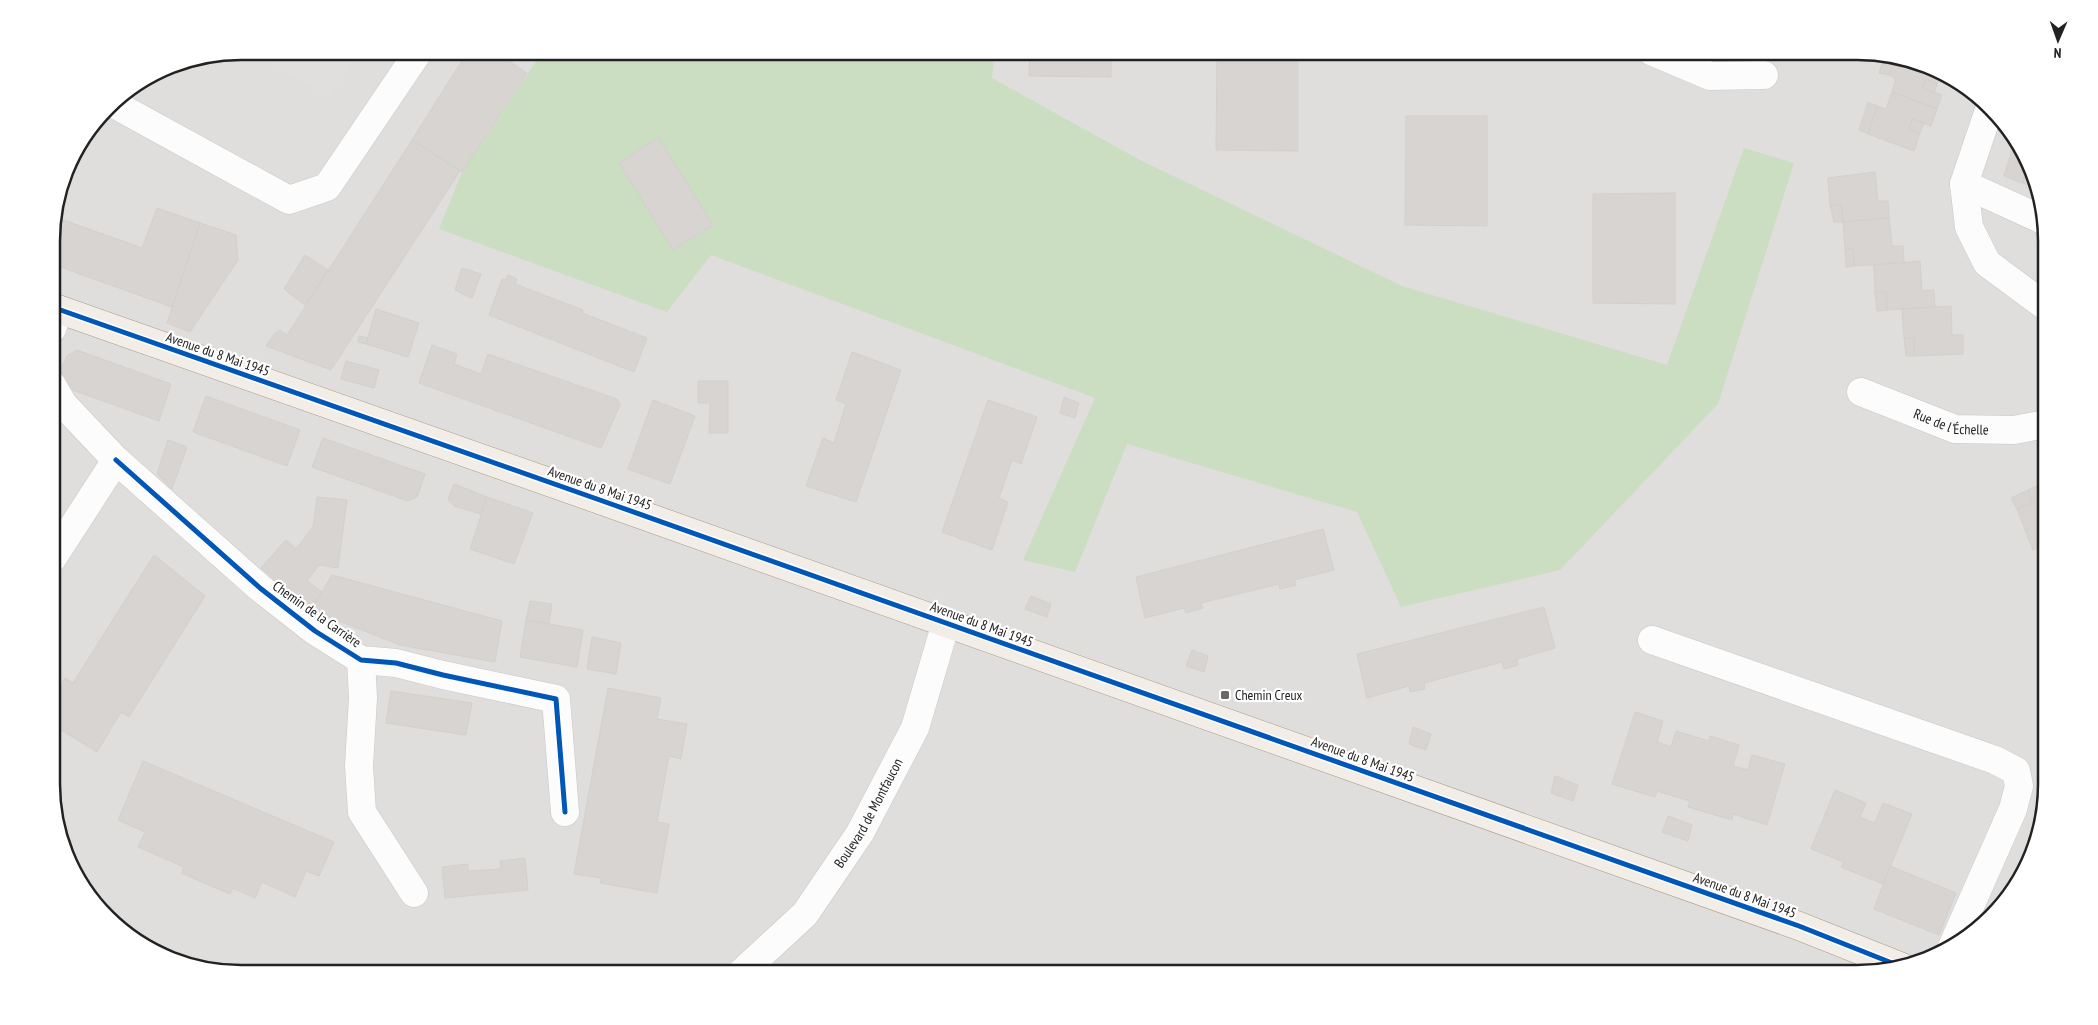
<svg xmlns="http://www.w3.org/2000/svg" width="2098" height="1025" font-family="'PT Sans Narrow',sans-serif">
	<rect width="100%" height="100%" fill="#f0eeeb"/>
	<polygon fill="#dfdedc" points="241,51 1857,51 1941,71 2008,126 2032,169 2045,217 2047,784 2027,868 2000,909 1962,942 1918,964 1869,973 241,974 157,954 90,899 66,856 53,809 52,228 71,157 116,99 169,66"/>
	<polygon fill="#cbdec1" points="543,51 995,51 992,78 1140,160 1402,286 1667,365 1744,148 1794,163 1718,404 1560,570 1401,607 1357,512 1127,444 1075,572 1023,560 1095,398 711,255 667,312 439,229 462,172"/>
	<polygon fill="#e0dfde" points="252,51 360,51 329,97"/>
	<g fill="#d7d4d2" stroke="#d3d0cc">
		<polygon points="468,51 493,51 527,73 462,172 412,140"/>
		<polygon points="1030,51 1111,51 1111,77 1029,76"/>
		<polygon points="1217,51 1298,51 1298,151 1216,150"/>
		<polygon points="1884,58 1894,60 1889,75 1879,73"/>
		<polygon points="1894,60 1942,71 1937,84 1926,79 1923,88 1942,95 1937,109 1892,92 1896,79 1889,75"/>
		<polygon points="1926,79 1937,84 1934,93 1923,88"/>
		<polygon points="1892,92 1937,109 1931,126 1912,119 1909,129 1920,133 1914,151 1868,134 1877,106 1886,109"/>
		<polygon points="1868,102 1877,106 1868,134 1859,130"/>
		<polygon points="1406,116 1487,116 1487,226 1405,225"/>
		<polygon points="1912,119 1924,123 1920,133 1909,129"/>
		<polygon points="658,137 713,225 673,250 619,163"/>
		<polygon points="412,140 460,171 331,370 266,346 274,334 280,330 287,335"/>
		<polygon points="2015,140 2033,172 2026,170 2023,183 2004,176"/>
		<polygon points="2026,170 2033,172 2035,177 2032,186 2023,183"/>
		<polygon points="1875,172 1878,201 1888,201 1889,218 1843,222 1841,205 1830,205 1828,178"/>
		<polygon points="2035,177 2040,197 2030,193"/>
		<polygon points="1675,193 1675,304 1593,303 1593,194"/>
		<polygon points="1830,205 1841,205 1843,222 1834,222"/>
		<polygon points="157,208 200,223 172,307 52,264 52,228 55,217 142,248"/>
		<polygon points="1889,218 1892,246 1903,246 1904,263 1854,266 1853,249 1845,248 1843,222"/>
		<polygon points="200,223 236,235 238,260 190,332 167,323"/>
		<polygon points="1845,248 1853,249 1854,266 1846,267"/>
		<polygon points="305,255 328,270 305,305 284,289"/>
		<polygon points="1920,261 1922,291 1934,290 1935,307 1887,310 1886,292 1875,292 1874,265"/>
		<polygon points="462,268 481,274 472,298 455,290"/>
		<polygon points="508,275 517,279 515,284 583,310 582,313 647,338 634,372 489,315 502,279 506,280"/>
		<polygon points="1875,292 1886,292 1887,310 1877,311"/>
		<polygon points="1951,306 1952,335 1963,335 1963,354 1914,356 1914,338 1904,338 1902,309"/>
		<polygon points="376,309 419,323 408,357 366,344"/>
		<polygon points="359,336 368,338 366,344 358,342"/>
		<polygon points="1904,338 1914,338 1914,356 1906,356"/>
		<polygon points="432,345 457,354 454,364 481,374 488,354 617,399 620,405 601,448 419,383"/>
		<polygon points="77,350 171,384 159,421 70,389 64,383 60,370 67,356"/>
		<polygon points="852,352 901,370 856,502 806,486 823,438 834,443 846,404 836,400"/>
		<polygon points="346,361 379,370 374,388 341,379"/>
		<polygon points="698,381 728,381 728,433 709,433 710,403 698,403"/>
		<polygon points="206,396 300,430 287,466 193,432"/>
		<polygon points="1064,397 1079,403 1075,418 1060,413"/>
		<polygon points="653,400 695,416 670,484 628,469"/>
		<polygon points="988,400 1037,417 1021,464 1012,460 999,498 1008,502 992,550 942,532"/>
		<polygon points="323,438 425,474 417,497 408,501 312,467"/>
		<polygon points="168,440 187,447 172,489 157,474"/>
		<polygon points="2046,482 2046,545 2033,550 2017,509 2032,503 2028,490"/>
		<polygon points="454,484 487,497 481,514 454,506 448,499"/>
		<polygon points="2028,490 2032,503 2017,509 2011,498"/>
		<polygon points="317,497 347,500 338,568 319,565 307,581 322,592 311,610 261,568 286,540 296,549 313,527"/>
		<polygon points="487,497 533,513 514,564 470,549"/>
		<polygon points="1323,529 1334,570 1294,580 1296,585 1280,589 1279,584 1201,603 1203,608 1186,613 1184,608 1145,618 1136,577"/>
		<polygon points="154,555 205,596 129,717 121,712 97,752 53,725 53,698 65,678 73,683"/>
		<polygon points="332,575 502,621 495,662 400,645 311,610"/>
		<polygon points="1031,596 1051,604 1047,617 1025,609"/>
		<polygon points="530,601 552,604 549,624 526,620"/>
		<polygon points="1544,607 1555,648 1517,659 1518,665 1504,669 1502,662 1424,683 1425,689 1410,692 1409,686 1367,698 1357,654"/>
		<polygon points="526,620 583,630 577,667 520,657"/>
		<polygon points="592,637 621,643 616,674 587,669"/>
		<polygon points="1192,650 1208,656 1204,672 1186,666"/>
		<polygon points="608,688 661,698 657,719 687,724 681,759 669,756 657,822 669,824 657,893 600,883 601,878 574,874"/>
		<polygon points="391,691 472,703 466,735 386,723"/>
		<polygon points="1635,712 1663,721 1657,742 1671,747 1676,731 1709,741 1710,736 1739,745 1733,766 1748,770 1752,755 1785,764 1767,825 1733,814 1732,820 1688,807 1690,801 1657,791 1655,797 1612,784"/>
		<polygon points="1413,727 1431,734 1426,750 1409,744"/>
		<polygon points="143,761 334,842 319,876 306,871 295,897 262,882 255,898 233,888 230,894 181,873 184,867 138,847 145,832 118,820"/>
		<polygon points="1555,776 1578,785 1573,801 1551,793"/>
		<polygon points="1835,790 1866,803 1860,817 1875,823 1883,803 1912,814 1883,884 1841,867 1844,862 1811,849"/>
		<polygon points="1668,816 1692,825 1688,841 1662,832"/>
		<polygon points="525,858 528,890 445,898 442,867 468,864 468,871 501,869 500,861"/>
		<polygon points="1890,866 1956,893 1939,935 1874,909"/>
	</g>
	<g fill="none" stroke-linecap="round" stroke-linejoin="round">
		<g stroke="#c9c8c7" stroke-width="29">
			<g id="minor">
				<polyline points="1651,51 1710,76 1764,75"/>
				<polyline points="112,103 289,200 327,187 419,51"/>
				<polyline points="1989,110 1964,184 1969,227 1987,263 2045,306"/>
				<polyline points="1964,184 2045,221"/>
				<polyline points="52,329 59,310"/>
				<polyline points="52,385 63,404 116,460 52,559"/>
				<path id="s1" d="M1861,392L1955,429L2014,430L2046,424"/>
				<polyline points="116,460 260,588 315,631 361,660 396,663 443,675 556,699 565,812"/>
				<polyline points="1652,640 1995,760 2016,771 2019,786 2013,809 1952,947"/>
				<polyline points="361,660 363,698 359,766 362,812 414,893"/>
				<path id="s2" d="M740,974L805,914L860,833L915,728L946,623"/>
			</g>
		</g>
		<g stroke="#a79c86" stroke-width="29">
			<polyline id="major" points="52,307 614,505 1799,926 1902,967"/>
		</g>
		<use href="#minor" stroke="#fdfcfc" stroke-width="28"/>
		<use href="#major" stroke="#f3ede7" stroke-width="28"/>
		<g stroke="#fff" stroke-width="8">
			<g id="cycleway">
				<polyline points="52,307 614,505 1799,926 1902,967"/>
				<polyline points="116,460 260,588 315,631 361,660 396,663 443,675 556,699 565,812"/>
			</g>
		</g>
		<use href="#cycleway" stroke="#0057b8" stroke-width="5"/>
	</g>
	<rect fill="#6a6968" stroke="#fff" stroke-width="2" x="1220" y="690" width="10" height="10" rx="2.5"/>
	<g text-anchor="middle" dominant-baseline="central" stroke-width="4.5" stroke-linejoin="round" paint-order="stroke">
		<g font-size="14" fill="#222" stroke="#fff">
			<text transform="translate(218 354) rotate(19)">Avenue du 8 Mai 1945</text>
			<text stroke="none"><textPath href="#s1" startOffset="96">Rue de l'Échelle</textPath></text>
			<text transform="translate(600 488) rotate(19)">Avenue du 8 Mai 1945</text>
			<text transform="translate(317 614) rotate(35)">Chemin de la Carrière</text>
			<text transform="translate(982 624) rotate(20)">Avenue du 8 Mai 1945</text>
			<text transform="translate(1363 759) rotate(20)">Avenue du 8 Mai 1945</text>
			<text stroke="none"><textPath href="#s2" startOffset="208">Boulevard de Montfaucon</textPath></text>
			<text transform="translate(1745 895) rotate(20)">Avenue du 8 Mai 1945</text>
		</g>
		<g font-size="14" fill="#222" stroke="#fff" text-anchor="start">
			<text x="1235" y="695">Chemin Creux</text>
		</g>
	</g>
	<path d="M0 0H2098V1025H0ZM241 60H1857A181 181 0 0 1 2038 241V784A181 181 0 0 1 1857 965H241A181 181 0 0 1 60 784V241A181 181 0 0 1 241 60Z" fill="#fff" fill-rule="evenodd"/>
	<path fill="none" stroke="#222" stroke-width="2.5" d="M241 60H1857A181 181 0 0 1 2038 241V784A181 181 0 0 1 1857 965H241A181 181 0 0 1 60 784V241A181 181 0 0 1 241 60Z"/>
	<g transform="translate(2058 40) rotate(182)" stroke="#ffffff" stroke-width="4" paint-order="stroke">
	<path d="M0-4L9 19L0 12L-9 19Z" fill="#222222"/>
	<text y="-8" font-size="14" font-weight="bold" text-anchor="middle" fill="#222222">N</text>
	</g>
</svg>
